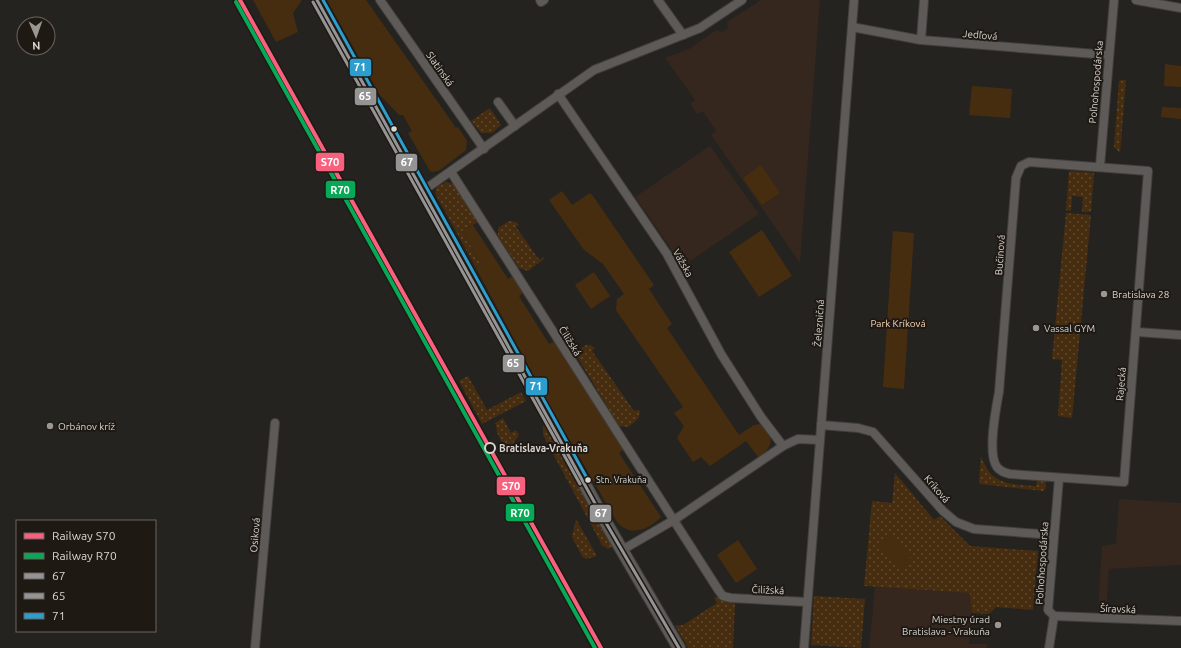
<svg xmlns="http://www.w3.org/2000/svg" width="1181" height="648" font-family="Ubuntu,sans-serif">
	<defs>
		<pattern id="grass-dots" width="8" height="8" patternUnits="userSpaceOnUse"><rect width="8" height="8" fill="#472d10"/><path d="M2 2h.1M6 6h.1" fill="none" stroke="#614b32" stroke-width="1.8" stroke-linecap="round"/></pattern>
	</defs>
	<rect width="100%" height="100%" fill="#252320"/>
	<g fill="#35261e">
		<polygon points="761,0 820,0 800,263 711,135 716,131 710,122 703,111 697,114 690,104 695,100 665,58 689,49 716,30 723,32 728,28 727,22"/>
		<polygon points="710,146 759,214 680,268 672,250 635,197"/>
		<polygon points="1119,499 1181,503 1181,565 1109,569 1106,613 1098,612 1102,546 1116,544"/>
		<polygon points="875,587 971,593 972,613 969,644 987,644 987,648 869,648"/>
	</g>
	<g fill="url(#grass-dots)">
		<polygon points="1121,80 1126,80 1120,153 1114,147 1119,81"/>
		<polygon points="490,108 501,125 492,133 481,133 471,121"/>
		<polygon points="1069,171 1094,173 1091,212 1082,212 1083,197 1072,196 1071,211 1066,210"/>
		<polygon points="447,182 456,185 478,222 462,231 481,264 476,268 435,193 437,186"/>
		<polygon points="1066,213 1091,215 1072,418 1058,416 1062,360 1052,359"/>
		<polygon points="509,221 516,222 519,225 516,227 537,257 540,260 543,257 544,259 528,271 519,268 498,236 498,228"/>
		<polygon points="586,345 590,345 595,348 592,351 634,411 639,410 640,411 638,419 628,427 619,426 578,358 578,351"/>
		<polygon points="468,376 487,410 521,392 526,401 482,424 459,381"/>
		<polygon points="503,418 511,433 516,430 519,435 514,442 513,449 501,441 496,430 497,429 495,423"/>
		<polygon points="547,422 614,546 608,549 602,545 543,435 543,426"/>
		<path d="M981,456C991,485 1009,484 1036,486L1037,480H1046L1045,490L1043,491L980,484L979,482Z"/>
		<polygon points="895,473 934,520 940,516 970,546 1038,551 1033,610 996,607 989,614 972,613 970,593 864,586 872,501 892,503"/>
		<polygon points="576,519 597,556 586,559 582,556 572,537"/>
		<polygon points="814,596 865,599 861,648 811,645"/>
		<polygon points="716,597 728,602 735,603 733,648 688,648 675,625 683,625 717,603 714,598"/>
	</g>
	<g fill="#472d10">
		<polygon points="253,0 302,0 293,13 298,32 276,42"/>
		<polygon points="327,0 366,0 456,128 458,127 467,141 466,150 440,170 433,172 430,171 408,133 412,131 403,115 399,115 380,95"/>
		<polygon points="1165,64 1181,66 1181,87 1164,86"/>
		<polygon points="972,86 1012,89 1010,118 969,115"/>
		<polygon points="1162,107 1181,108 1181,119 1161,117"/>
		<polygon points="761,165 780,193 762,205 743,178"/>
		<path d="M562,191L572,205L590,193L593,196L654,285L649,289L672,324L667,328L739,435L754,425L761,424C776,437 772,447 759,458L746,441L710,466L701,457L693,462L677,438L684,426L674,413L683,407L616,310L617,299L624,294L603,264L584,250L549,200Z"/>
		<path d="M473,225L508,279L513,276L524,292L519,296L549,344L555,341L624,449L619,453L661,517C649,529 631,538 617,522L551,408L476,268L481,264L462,231Z"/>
		<polygon points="762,230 792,276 759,297 729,252"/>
		<polygon points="893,231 914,233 904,389 883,387"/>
		<polygon points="594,272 610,296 591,309 575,285"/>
		<polygon points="890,534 913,561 901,570 879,544"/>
		<polygon points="738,540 757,569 736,583 717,555"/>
	</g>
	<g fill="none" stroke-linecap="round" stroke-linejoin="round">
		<g stroke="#42403e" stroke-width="10">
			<g id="street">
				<polyline points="380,0 484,149"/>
				<polyline points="540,0 541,2 544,0"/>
				<polyline points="658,0 683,35"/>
				<polyline points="1136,0 1181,8"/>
				<polyline points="852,27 921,40 1108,55"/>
				<polyline points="921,40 924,0"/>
				<polyline points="558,94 667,254 721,354 761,417 783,446"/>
				<polyline points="498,102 515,126"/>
				<path d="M1029,162L1148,171L1124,482L1010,474C1005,473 1000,471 997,467C987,454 996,408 999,392L1016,178L1021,166Z"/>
				<polyline points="1100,166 1114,0"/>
				<polyline points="451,172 719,591 723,596 731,598 807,602"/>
				<polyline points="424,190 594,70 700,28 742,0"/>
				<polyline points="1137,332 1181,335"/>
				<polyline points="821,425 858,428 873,432 943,511 956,522 974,529 1054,535"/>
				<polyline points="622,550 674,520 783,446 798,439 820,440"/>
				<polyline points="1054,616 1181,621"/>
				<polyline points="255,648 275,423"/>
				<polyline points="804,648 854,0"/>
				<polyline points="1049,648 1054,616 1048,610 1059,478"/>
			</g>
		</g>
		<g stroke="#42403e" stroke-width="14">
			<polyline id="secondary" points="317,0 467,269 602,516 679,648"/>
		</g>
		<use href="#street" stroke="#5d5a58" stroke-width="8"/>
		<use href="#secondary" stroke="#5d5a58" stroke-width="12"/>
		<g stroke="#1f1914" stroke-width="6">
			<polyline id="bus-1" points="317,0 602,516 679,648"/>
		</g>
		<g stroke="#1f1914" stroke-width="6">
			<polyline id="bus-2" points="313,2 580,484"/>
		</g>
		<g stroke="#1f1914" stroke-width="6">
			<polyline id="bus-3" points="323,0 588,480"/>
		</g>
		<use href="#bus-1" stroke="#949494" stroke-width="3"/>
		<use href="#bus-2" stroke="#949494" stroke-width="3"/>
		<use href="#bus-3" stroke="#2d9dce" stroke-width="3"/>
		<g stroke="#1f1914" stroke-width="7">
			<polyline id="rail-1" points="240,0 601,648"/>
		</g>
		<g stroke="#1f1914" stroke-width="7">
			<polyline id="rail-2" points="236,2 595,648"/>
		</g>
		<use href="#rail-1" stroke="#f8607d" stroke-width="4"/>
		<use href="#rail-2" stroke="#06aa56" stroke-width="4"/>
	</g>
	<g fill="#d9d5d1" stroke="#1f1914" stroke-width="1.5">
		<circle cx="394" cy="129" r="3.5"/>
		<circle cx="588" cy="480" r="3.5"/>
	</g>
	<g fill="#9a9793" stroke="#1f1914" stroke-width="1.5">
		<circle cx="1104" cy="294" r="4"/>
		<circle cx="1036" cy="328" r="4"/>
		<circle cx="50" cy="426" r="4"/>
		<circle cx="998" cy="625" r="4"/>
	</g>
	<circle fill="#1f1914" stroke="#d9d5d1" stroke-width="2" cx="490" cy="448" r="5"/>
	<g text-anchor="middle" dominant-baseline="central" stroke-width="4" stroke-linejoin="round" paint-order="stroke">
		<g font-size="9" fill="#d9d5d1" stroke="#1f1914" text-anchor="start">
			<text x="596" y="480">Stn. Vrakuňa</text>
		</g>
		<g font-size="10" fill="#d9d5d1" stroke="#1f1914">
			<text transform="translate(980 35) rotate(5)">Jedľová</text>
			<text transform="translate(440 69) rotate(55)">Slatinská</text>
			<text transform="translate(1096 82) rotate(-85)">Poľnohospodárska</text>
			<text transform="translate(1000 255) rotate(-86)">Bučinová</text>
			<text transform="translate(683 263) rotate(61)">Vážska</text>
			<text transform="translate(819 323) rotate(-86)">Železničná</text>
			<text transform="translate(570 341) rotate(58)">Čiližská</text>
			<text transform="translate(1121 384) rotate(-85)">Rajecká</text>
			<text transform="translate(937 489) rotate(49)">Kríková</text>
			<text transform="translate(255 535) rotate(-85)">Osiková</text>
			<text transform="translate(1042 563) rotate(-86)">Poľnohospodárska</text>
			<text transform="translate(768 590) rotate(2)">Čiližská</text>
			<text transform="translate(1118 609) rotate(2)">Šíravská</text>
		</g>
		<g font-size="10" fill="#d9d5d1" stroke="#1f1914" text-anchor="start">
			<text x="1112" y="294">Bratislava 28</text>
			<text x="1044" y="328">Vassal GYM</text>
			<text x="58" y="426">Orbánov kríž</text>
			<text x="990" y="619" text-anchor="end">Miestny úrad<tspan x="990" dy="12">Bratislava - Vrakuňa</tspan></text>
		</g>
		<g font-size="10" fill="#fad8b7" stroke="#1f1914">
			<text x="898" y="323">Park Kríková</text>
		</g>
		<g font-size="10" font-weight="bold" fill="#d9d5d1" stroke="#1f1914" text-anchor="start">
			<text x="499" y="448">Bratislava-Vrakuňa</text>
		</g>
	</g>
	<g stroke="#1f1914" stroke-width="1.5">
		<rect x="349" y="58" width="23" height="19" rx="4" fill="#2d9dce"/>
		<rect x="354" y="87" width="23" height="19" rx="4" fill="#949494"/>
		<rect x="315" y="152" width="30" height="20" rx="4" fill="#f8607d"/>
		<rect x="395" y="153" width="23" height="19" rx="4" fill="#949494"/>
		<rect x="325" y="180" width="31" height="19" rx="4" fill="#06aa56"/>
		<rect x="502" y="354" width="23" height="19" rx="4" fill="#949494"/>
		<rect x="525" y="377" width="23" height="19" rx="4" fill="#2d9dce"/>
		<rect x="496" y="476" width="30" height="20" rx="4" fill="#f8607d"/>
		<rect x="505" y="503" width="30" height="19" rx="4" fill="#06aa56"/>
		<rect x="589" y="504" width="23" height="19" rx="4" fill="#949494"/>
	</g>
	<g font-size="11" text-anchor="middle" font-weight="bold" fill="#fff">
		<text x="360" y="71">71</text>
		<text x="365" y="100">65</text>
		<text x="330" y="166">S70</text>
		<text x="407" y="166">67</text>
		<text x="340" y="194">R70</text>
		<text x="513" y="367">65</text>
		<text x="536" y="390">71</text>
		<text x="511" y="490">S70</text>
		<text x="520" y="517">R70</text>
		<text x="601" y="517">67</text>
	</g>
	<rect x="16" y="520" width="140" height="112" fill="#1f1914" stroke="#696460"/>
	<rect x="24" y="533" width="20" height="6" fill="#f8607d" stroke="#696460"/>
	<text x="52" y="540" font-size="12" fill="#d9d5d1">Railway S70</text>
	<rect x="24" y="553" width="20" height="6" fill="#06aa56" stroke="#696460"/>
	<text x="52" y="560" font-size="12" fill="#d9d5d1">Railway R70</text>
	<rect x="24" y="573" width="20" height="6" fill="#949494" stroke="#696460"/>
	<text x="52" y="580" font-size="12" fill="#d9d5d1">67</text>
	<rect x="24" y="593" width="20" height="6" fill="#949494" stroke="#696460"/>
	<text x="52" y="600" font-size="12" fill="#d9d5d1">65</text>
	<rect x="24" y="613" width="20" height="6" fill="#2d9dce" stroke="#696460"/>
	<text x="52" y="620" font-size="12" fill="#d9d5d1">71</text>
	<g transform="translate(36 36) rotate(178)"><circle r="19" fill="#1f1914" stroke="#696460"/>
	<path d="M0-3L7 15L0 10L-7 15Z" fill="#9a9793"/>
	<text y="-6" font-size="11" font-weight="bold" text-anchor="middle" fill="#d9d5d1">N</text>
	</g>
</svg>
